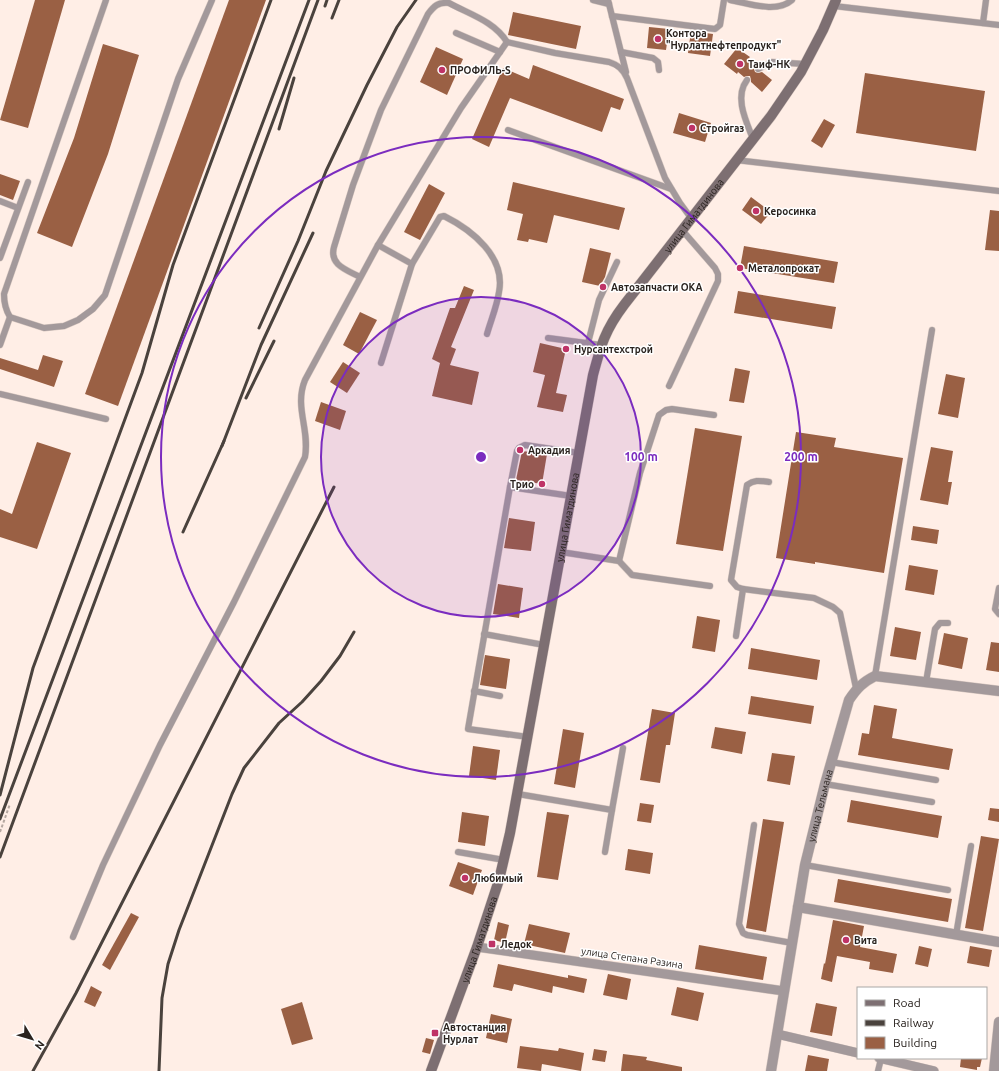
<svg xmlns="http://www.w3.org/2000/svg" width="999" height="1071" font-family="Ubuntu,sans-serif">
	<rect width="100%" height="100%" fill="#ffeee6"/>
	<g fill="#9a6044">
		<polygon points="35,0 65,0 28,128 0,120"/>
		<polygon points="229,0 266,0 118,406 85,394"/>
		<polygon points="513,12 581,26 576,49 508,35"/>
		<polygon points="649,27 669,29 666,50 647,48"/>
		<polygon points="691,31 713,34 710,56 688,53"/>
		<polygon points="103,44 139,55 108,154 72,247 37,233 74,138"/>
		<polygon points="436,47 463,59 447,95 420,82"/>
		<polygon points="737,48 750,57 747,60 755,66 754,69 755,72 758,73 762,72 772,80 762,92 751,82 751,80 750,76 747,76 744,77 738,72 737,74 724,64"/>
		<polygon points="533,65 624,99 620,110 611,107 602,132 510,98 489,147 472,139 503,68 529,79"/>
		<polygon points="865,73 985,91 976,151 856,133"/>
		<polygon points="679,113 711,123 705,142 673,133"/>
		<polygon points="824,119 835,125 822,148 811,141"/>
		<polygon points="0,174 20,181 13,200 0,195"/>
		<polygon points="513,182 625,208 619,230 554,215 547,243 529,239 528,242 517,240 523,214 507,210"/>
		<polygon points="429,184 445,193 420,240 404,232"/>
		<polygon points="751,197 771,212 761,224 742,210"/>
		<polygon points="990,210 999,211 999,251 985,250"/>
		<polygon points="744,246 838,262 834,283 740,268"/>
		<polygon points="590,248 611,253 605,277 600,286 582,282"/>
		<polygon points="464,286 474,290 451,347 456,349 450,365 479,372 472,405 432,396 440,363 432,359 450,308 455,308"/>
		<polygon points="738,291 836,307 832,329 734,313"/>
		<polygon points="360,312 377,320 359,354 343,345"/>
		<polygon points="540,343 566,349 556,393 567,395 563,412 537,407 545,375 533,372"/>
		<polygon points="43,355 63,361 54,387 0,369 0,358 38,370"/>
		<polygon points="343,362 360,373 347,393 330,382"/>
		<polygon points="735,368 750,371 744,403 729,401"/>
		<polygon points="946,374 965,378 958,418 938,414"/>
		<polygon points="321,402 346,411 340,430 315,421"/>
		<polygon points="695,428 742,436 723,551 676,544"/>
		<polygon points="796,432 836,438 834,447 903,458 884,573 815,562 815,564 776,558"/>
		<polygon points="37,442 71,453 37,549 0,537 0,509 12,514"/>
		<polygon points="931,447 953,451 948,482 952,482 948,505 920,500"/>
		<polygon points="522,451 547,454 542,484 516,480"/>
		<polygon points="509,518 535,522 531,551 504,548"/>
		<polygon points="913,526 939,530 937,544 911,540"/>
		<polygon points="909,565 938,570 934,595 905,590"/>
		<polygon points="498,584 523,588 519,618 493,614"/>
		<polygon points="697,616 720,620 715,652 692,648"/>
		<polygon points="895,627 921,632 916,660 890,656"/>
		<polygon points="944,633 968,638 962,669 938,664"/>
		<polygon points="991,642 999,643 999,672 986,670"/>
		<polygon points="751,648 820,660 817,680 748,669"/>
		<polygon points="485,655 510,659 506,689 480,685"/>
		<polygon points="751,696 814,706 811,724 748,714"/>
		<polygon points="874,705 897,709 892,738 953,749 949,770 858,755 862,733 869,734"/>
		<polygon points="652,709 675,713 670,745 666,745 660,783 640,780"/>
		<polygon points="715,727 746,732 742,754 711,748"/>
		<polygon points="563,729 584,733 575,788 554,784"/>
		<polygon points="473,746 500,750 496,780 469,776"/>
		<polygon points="772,753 795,756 790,785 767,781"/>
		<polygon points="851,800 942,816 938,838 847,822"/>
		<polygon points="640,803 654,805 651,823 637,821"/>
		<polygon points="990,808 999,809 999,822 988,820"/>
		<polygon points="462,812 489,816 485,846 458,842"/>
		<polygon points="547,812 569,815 558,880 537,877"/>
		<polygon points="763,819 784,822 766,932 746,928"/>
		<polygon points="981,836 999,839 983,931 965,928"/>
		<polygon points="628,849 653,853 650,874 625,870"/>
		<polygon points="458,862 482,870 473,895 449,886"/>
		<polygon points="838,879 952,899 948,922 834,902"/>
		<polygon points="131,913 139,917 110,970 102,965"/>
		<polygon points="833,920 864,926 860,947 897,954 893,973 869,969 870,962 837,956 832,982 821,979 824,963 825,964"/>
		<polygon points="498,922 509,925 505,943 494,940"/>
		<polygon points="529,924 570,933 565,953 524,944"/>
		<polygon points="699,945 767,957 763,980 695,969"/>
		<polygon points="919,946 932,949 928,967 915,964"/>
		<polygon points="970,946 992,950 989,967 967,963"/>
		<polygon points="498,964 568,978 568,975 587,979 584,993 553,986 552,993 514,984 512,991 493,987"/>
		<polygon points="608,974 631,979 627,1000 603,995"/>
		<polygon points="91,986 102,992 95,1007 84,1002"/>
		<polygon points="677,987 704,993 698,1021 671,1015"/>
		<polygon points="302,1002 313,1039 292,1045 281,1009"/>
		<polygon points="816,1003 837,1007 832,1036 810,1032"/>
		<polygon points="491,1014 512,1019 507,1043 486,1038"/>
		<polygon points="426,1038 434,1040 430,1054 422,1052"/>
		<polygon points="520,1046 558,1051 559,1048 584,1053 581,1071 542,1064 541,1071 517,1068"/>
		<polygon points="594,1049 607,1051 605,1062 592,1060"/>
		<polygon points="623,1054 647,1057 646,1060 682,1067 682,1071 621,1071"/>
		<polygon points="808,1055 829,1059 827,1071 805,1071"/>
		<polygon points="961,1058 982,1058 980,1067 977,1067 977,1070 960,1067"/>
	</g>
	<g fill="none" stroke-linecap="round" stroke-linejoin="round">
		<g stroke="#d9c9c2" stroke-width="7">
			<g id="service">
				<path d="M106,0L4,294C4,303 5,309 10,317L44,328L64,326L78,320L93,309L105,295L178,79L212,0"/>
				<polyline points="593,0 609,4"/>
				<polyline points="608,0 626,72"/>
				<path d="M730,0C748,3 776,14 792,0"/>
				<polyline points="834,6 999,25"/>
				<polyline points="612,16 715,29 720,25 724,0"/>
				<polyline points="983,23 986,0"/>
				<polyline points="456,33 500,52"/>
				<polyline points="621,52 653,58 658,62 659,70"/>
				<polyline points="758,69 772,62 805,64"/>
				<path d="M747,80C734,97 746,121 753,139"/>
				<polyline points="508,130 671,189"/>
				<polyline points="736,160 999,191"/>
				<polyline points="0,201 18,208"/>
				<polyline points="378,245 412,264"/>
				<polyline points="0,258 28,182"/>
				<path d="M360,277C347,270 329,265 334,247L353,185L381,110L428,14C434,6 438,2 449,3C469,14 494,21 507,42L555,53L609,62C618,65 623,69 627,78L665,178L680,203L691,218"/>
				<polyline points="548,338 601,345"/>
				<polyline points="588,343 599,300 617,262"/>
				<polyline points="0,345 10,317"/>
				<path d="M381,363L412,264L440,217L444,216C472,230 506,257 499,292C497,306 491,320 487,334"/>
				<polyline points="669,386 718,281 718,274 715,268 682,230"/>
				<polyline points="0,394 106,419"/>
				<path d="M769,482C761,481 755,479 747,485L731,580L737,587L743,589L814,598L833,607L840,613L856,688"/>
				<polyline points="510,487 571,496"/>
				<polyline points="561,552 619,561 632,575 710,586"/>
				<polyline points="619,561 640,473 659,415 666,410 672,409 714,415"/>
				<polyline points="999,588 995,609 999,614"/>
				<polyline points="484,634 544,645"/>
				<polyline points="736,636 743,589"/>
				<polyline points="875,676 932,330"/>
				<polyline points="926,682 935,629 940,623 948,623"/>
				<polyline points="474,691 500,696"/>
				<polyline points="528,737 468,729 510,487 517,451 519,448 525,445 579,453"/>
				<polyline points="831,762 936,780"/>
				<polyline points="825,784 932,802"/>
				<polyline points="518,794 612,810 623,748"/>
				<polyline points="754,825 739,924 743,933 747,935 792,943"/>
				<polyline points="458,852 504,860"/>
				<polyline points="605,852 612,810"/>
				<polyline points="805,865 948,890"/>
				<polyline points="956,935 971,846"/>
				<path d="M73,937L103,865L160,745L234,602L305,457C310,429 294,407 305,380L378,245L461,108L507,42"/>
				<polyline points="878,1071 881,1059"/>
			</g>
		</g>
		<g stroke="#d9c9c2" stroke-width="10">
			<g id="pedestrian">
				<polyline points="477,947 784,991"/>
				<polyline points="777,1034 858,1053"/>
				<polyline points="879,1058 934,1071"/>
			</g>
		</g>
		<g stroke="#d9c9c2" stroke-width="11">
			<g id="minor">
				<polyline points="798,907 999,942"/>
				<path id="s1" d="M771,1071L805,865L825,784L849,700C857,688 863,682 875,676L999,691"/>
				<polyline points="994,1071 999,1022"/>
			</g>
		</g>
		<g stroke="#d9c9c2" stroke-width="11">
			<g id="secondary">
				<path id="s2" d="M431,1071L477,947L499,880L510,833L593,375C601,345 605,330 624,305L771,116L801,72L823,30L836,0"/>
			</g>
		</g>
		<polyline stroke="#b5a7a0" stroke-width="2" stroke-dasharray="3 2" stroke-linecap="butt" points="0,832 10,804"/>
		<use href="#service" stroke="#a3999b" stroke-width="6"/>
		<use href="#pedestrian" stroke="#a3999b" stroke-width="9"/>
		<use href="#minor" stroke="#a3999b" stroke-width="10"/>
		<use href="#secondary" stroke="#7d6f72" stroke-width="10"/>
		<g stroke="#4a423d" stroke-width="3">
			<polyline points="325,6 327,0"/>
			<polyline points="332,18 339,0"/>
			<polyline points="279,129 294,78"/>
			<polyline points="259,328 298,241 326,171 367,85 397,27 416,0"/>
			<polyline points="246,398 274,341"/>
			<polyline points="222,446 261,345 313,233"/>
			<polyline points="183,532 224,441"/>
			<polyline points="0,795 33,668 142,373 173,265 271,0"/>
			<polyline points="0,819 309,0"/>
			<polyline points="0,857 318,0"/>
			<polyline points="33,1071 76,993 334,487"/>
			<polyline points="159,1071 162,998 168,964 179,930 232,794 244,768 279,723 302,702 321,681 340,656 354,632"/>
		</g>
	</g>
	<circle cx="481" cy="457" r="160" fill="#7b2cbf" fill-opacity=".12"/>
	<g fill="none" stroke="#7b2cbf" stroke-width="2">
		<circle cx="481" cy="457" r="160"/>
		<circle cx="481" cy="457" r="320"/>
	</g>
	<g fill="#bf3367" stroke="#fff" stroke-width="1.5">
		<circle cx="658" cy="39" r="4"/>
		<circle cx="740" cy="64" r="4"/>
		<circle cx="442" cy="70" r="4"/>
		<circle cx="692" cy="128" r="4"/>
		<circle cx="756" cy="211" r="4"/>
		<circle cx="740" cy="268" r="4"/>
		<circle cx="603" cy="287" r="4"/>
		<circle cx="566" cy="349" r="4"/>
		<circle cx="520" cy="450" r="4"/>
		<circle cx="542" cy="484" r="4"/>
		<circle cx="465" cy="878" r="4"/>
		<circle cx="846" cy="940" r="4"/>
		<rect x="488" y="940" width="8" height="8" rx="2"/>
		<rect x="431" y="1029" width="8" height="8" rx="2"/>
	</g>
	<g text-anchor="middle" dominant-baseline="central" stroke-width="3" stroke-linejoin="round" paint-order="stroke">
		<g font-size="10" font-weight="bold" fill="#2a231f" stroke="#fff" text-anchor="start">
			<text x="666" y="33">Контора<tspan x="666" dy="12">"Нурлатнефтепродукт"</tspan></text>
			<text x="748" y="64">Таиф-НК</text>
			<text x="450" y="70">ПРОФИЛЬ-S</text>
			<text x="700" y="128">Стройгаз</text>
			<text x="764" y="211">Керосинка</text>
			<text x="748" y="268">Металопрокат</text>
			<text x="611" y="287">Автозапчасти ОКА</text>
			<text x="574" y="349">Нурсантехстрой</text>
			<text x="528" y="450">Аркадия</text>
			<text x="534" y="484" text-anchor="end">Трио</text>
			<text x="473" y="878">Любимый</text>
			<text x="854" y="940">Вита</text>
			<text x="500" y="944">Ледок</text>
			<text x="443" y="1027">Автостанция<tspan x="443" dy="12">Нурлат</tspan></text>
		</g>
		<g font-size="10" fill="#2a231f" stroke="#fff">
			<text stroke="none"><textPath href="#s2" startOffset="907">улица Гиматдинова</textPath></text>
			<text stroke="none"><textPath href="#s2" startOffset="572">улица Гиматдинова</textPath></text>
			<text stroke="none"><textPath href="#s1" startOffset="270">улица Тельмана</textPath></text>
			<text stroke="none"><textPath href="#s2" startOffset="140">улица Гиматдинова</textPath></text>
			<text transform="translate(632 958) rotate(8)">улица Степана Разина</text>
		</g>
	</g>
	<circle cx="481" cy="457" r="6" fill="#7b2cbf" stroke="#fff" stroke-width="2"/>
	<g font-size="12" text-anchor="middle" font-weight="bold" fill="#7b2cbf" stroke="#fff" stroke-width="3" stroke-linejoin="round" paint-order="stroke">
		<text x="641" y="461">100 m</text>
		<text x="801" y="461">200 m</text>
	</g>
	<rect x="857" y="987" width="130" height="72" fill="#ffffff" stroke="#aaa7a5"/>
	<rect x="865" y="1000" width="20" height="6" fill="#7d6f72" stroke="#aaa7a5"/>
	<text x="893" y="1007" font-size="12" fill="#2a231f">Road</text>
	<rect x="865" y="1020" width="20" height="6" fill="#4a423d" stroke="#aaa7a5"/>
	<text x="893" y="1027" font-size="12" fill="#2a231f">Railway</text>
	<rect x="865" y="1037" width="20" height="12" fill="#9a6044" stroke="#aaa7a5"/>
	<text x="893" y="1047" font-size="12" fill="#2a231f">Building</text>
	<g transform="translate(32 1039) rotate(128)" stroke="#ffffff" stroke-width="3" paint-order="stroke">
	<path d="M0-3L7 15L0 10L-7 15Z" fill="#2a231f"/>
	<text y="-6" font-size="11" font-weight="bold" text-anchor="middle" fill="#2a231f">N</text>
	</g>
</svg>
